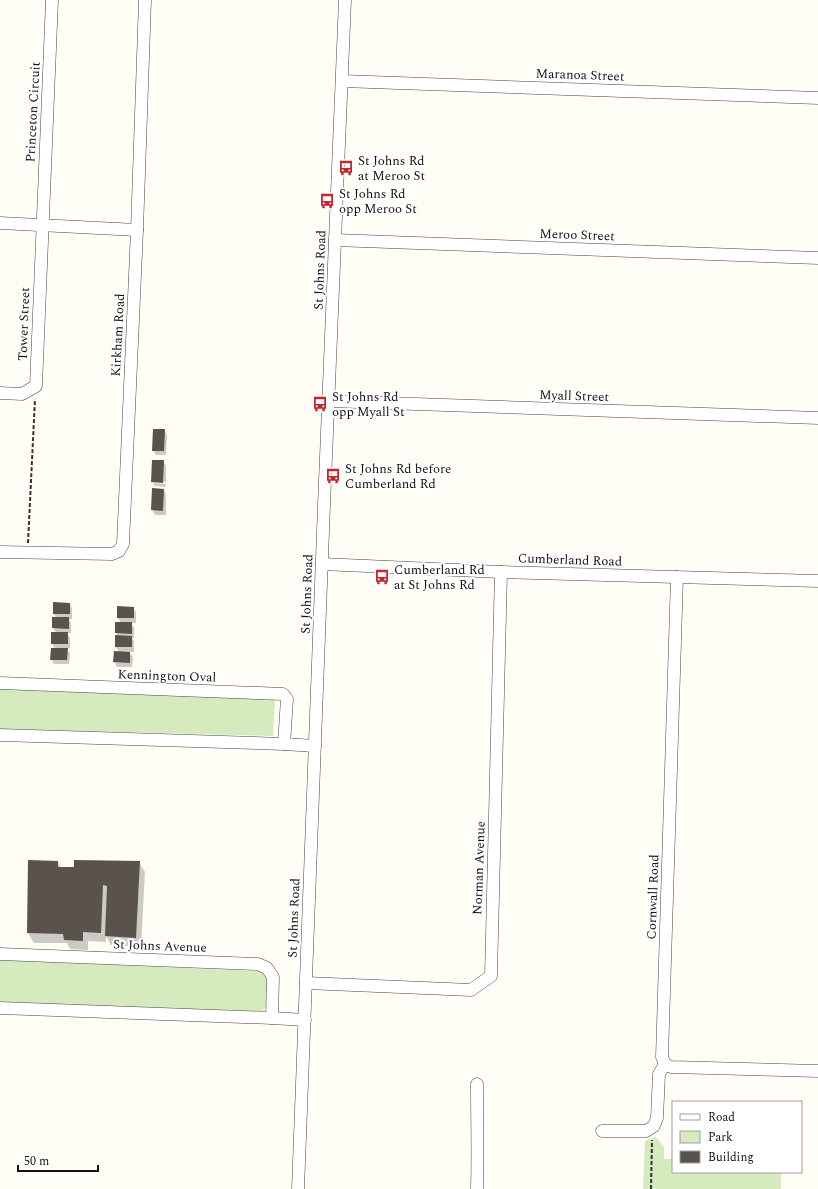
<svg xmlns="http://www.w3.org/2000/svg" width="818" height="1189" font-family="Spectral,serif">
	<rect width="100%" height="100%" fill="#fffdf5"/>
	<g fill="#d5ebbd">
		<polygon points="0,687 275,699 273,736 0,729"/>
		<polygon points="0,960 257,971 263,972 266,978 267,1006 261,1012 0,1003"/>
		<polygon points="656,1137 664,1147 664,1159 673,1159 673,1172 781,1172 781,1189 643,1189 645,1141"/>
	</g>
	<g fill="#0003">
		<polygon points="164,430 167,435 166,455 156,455 153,450"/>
		<polygon points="163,461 166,466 166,482 153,481 153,483 166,484 165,487 155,486 152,482"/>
		<polygon points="153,489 164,490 166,494 166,515 155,515 152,510"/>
		<polygon points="70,604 72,608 72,619 69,619 71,623 71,633 67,633 70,638 70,648 66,648 70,654 69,664 54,664 51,659 55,649 52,643 56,633 53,628 56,618 54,614"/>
		<polygon points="133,608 136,612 136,623 131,623 134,628 134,638 132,638 134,641 134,652 129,652 133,657 132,667 117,667 114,662 115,652 119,652 116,647 118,636 116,633 121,623 118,618"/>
		<polygon points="58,862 61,868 75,868 139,862 145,872 141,947 111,945 106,936 106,942 88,941 88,950 70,949 67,943 34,943 28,933"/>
	</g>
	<g fill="#5a524d">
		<polygon points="153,429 165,429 164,451 152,451"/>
		<polygon points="152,460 164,460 163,483 151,482"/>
		<polygon points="152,488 164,489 163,511 151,510"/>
		<polygon points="53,602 70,603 70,614 53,614"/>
		<polygon points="117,606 134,607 134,618 117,618"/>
		<polygon points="52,617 69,617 69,629 52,628"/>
		<polygon points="115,622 132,622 132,634 115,633"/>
		<rect x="51" y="632" width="17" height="12"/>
		<polygon points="115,635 132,636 132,647 115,647"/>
		<polygon points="51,648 68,648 67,660 50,660"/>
		<polygon points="114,651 130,652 130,663 113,662"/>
		<polygon points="28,860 58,861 58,867 74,867 74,860 140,861 136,938 105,936 107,886 103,885 101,933 83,932 83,941 64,940 63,934 27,933"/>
	</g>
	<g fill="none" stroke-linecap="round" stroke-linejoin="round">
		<g stroke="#444" stroke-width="13">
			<g id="minor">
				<polyline points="342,81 818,98"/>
				<polyline points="0,223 137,230"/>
				<polyline points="335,240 818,258"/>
				<polyline points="0,393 22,394 36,386 52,0"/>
				<polyline points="329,401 818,418"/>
				<polyline points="0,552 112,554 119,551 123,544 137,230 145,0"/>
				<polyline points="322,564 501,572 818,581"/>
				<polyline points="677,577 662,1057 665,1064 671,1067 818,1071"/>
				<polyline points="0,683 283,694 287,699 284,744"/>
				<polyline points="0,735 284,744 315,746"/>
				<polyline points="0,954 258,964 267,968 273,977 272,1018"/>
				<polyline points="306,983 471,990 491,976 501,572"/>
				<polyline points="0,1008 272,1018 305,1020"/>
				<polyline points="602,1131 646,1131 654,1126 657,1118 659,1074 665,1064"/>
				<polyline points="298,1189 324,505 345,0"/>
				<path d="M477,1189C478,1154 477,1119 477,1084"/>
			</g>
		</g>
		<g stroke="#333" stroke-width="2" stroke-dasharray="4 2" stroke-linecap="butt">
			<polyline points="28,543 35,399"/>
			<polyline points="651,1189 652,1140"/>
		</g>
		<use href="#minor" stroke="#fff" stroke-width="12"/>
	</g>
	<defs>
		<g id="bus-bare" transform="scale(1.2)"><path d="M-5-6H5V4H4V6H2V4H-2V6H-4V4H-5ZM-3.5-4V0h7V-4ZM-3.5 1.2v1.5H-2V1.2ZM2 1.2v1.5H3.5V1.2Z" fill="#c4262e" stroke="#fff" stroke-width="2.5" paint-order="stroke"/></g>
	</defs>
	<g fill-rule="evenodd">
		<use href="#bus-bare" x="346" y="168"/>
		<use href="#bus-bare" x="327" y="201"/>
		<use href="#bus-bare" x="320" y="404"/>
		<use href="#bus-bare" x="333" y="476"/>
		<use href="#bus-bare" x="382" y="577"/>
	</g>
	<g text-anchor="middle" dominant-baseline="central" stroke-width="4" stroke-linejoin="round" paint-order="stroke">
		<g font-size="13" fill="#111" stroke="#fff">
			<text transform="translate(580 75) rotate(2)">Maranoa Street</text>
			<text transform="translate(33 112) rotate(-87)">Princeton Circuit</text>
			<text transform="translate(577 235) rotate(2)">Meroo Street</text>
			<text transform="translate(320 270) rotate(-88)">St Johns Road</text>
			<text transform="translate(24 324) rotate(-88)">Tower Street</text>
			<text transform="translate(118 335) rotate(-87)">Kirkham Road</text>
			<text transform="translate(574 396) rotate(2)">Myall Street</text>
			<text transform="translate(570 560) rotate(2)">Cumberland Road</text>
			<text transform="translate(307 594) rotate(-88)">St Johns Road</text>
			<text transform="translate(167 676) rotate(2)">Kennington Oval</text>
			<text transform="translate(479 868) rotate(-88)">Norman Avenue</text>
			<text transform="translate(653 897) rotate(-88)">Cornwall Road</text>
			<text transform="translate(294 918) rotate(-88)">St Johns Road</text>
			<text transform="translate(160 946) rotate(2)">St Johns Avenue</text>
		</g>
		<g font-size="13" fill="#111" stroke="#fff" text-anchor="start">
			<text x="358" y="161">St Johns Rd<tspan x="358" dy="15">at Meroo St</tspan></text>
			<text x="339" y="194">St Johns Rd<tspan x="339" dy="15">opp Meroo St</tspan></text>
			<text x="332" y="397">St Johns Rd<tspan x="332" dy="15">opp Myall St</tspan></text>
			<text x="345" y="469">St Johns Rd before<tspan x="345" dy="15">Cumberland Rd</tspan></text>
			<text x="394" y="570">Cumberland Rd<tspan x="394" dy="15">at St Johns Rd</tspan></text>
		</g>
	</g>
	<rect x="672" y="1101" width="130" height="72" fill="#ffffff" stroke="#a0a0a0"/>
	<rect x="680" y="1114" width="20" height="6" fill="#ffffff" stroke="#a0a0a0"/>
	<text x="708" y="1121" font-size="12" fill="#111111">Road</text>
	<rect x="680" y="1131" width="20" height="12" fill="#d5ebbd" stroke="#a0a0a0"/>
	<text x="708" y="1141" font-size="12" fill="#111111">Park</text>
	<rect x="680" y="1151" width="20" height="12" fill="#5a524d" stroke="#a0a0a0"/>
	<text x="708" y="1161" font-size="12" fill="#111111">Building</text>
	<path d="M18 1165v6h80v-6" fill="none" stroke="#111111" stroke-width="2"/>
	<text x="24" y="1165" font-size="12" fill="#111111" stroke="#ffffff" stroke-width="3" paint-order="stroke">50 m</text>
</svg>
